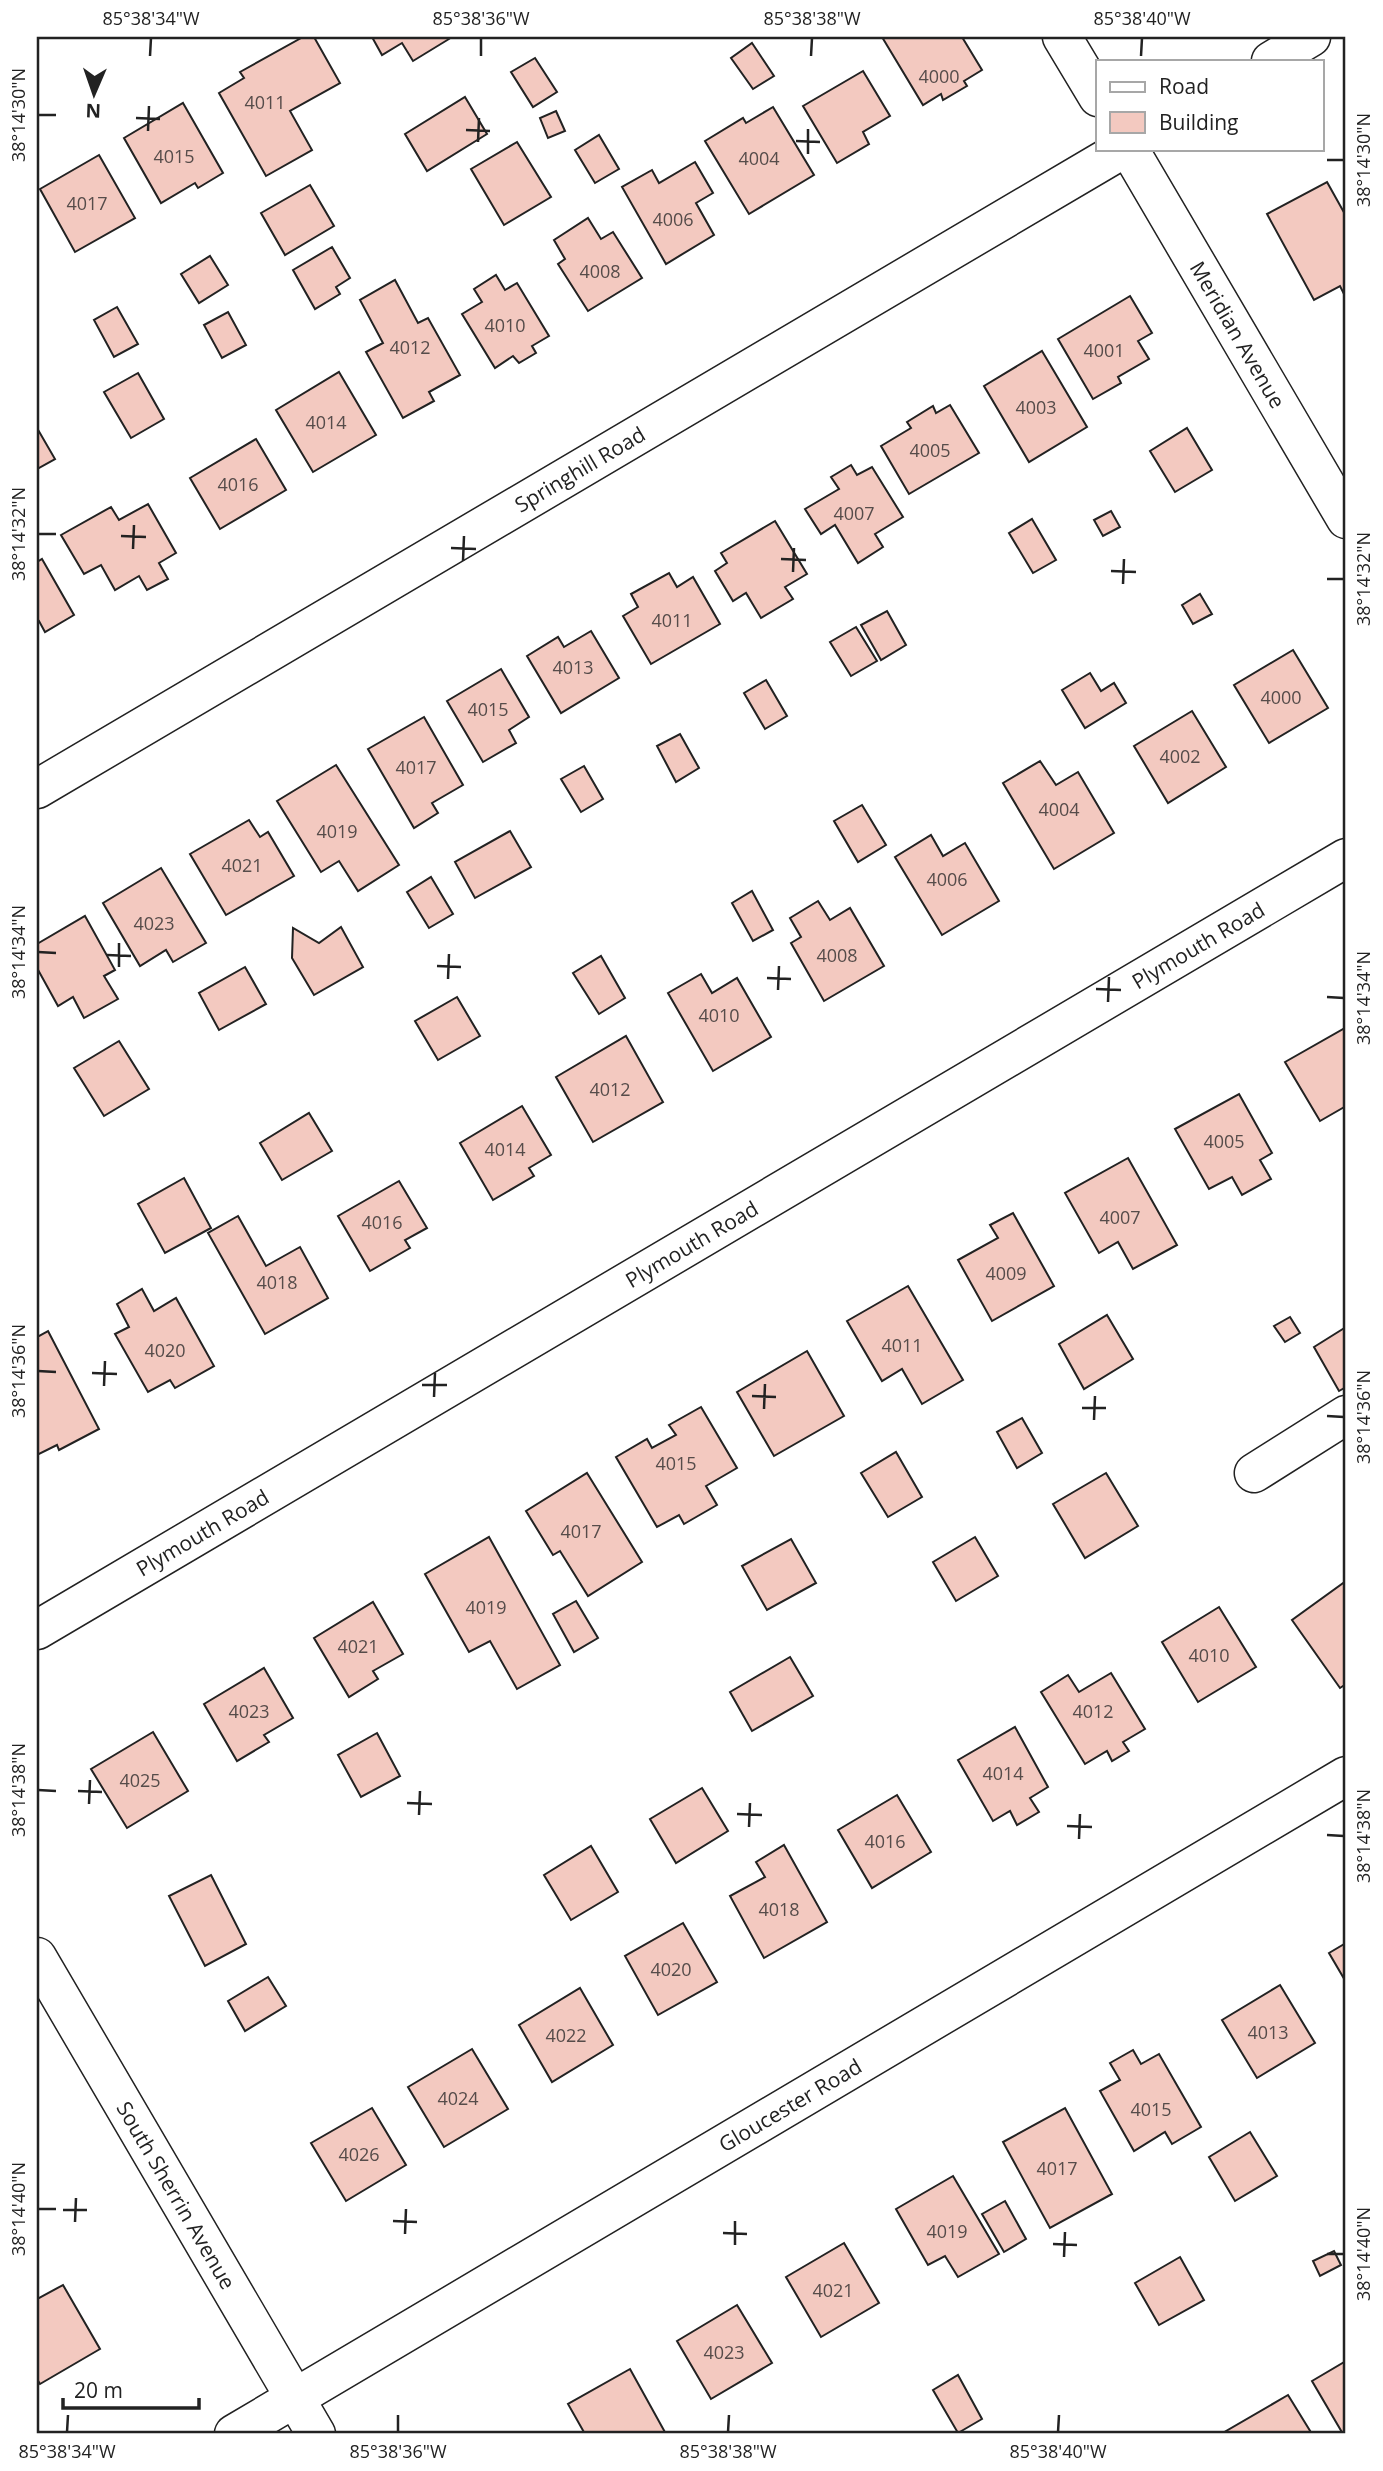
<svg xmlns="http://www.w3.org/2000/svg" width="1383" height="2471" font-family="'Open Sans',sans-serif">
	<rect width="100%" height="100%" fill="#fff"/>
	<g fill="#f3c9c0" stroke="#222" stroke-width="2">
		<polygon points="303,37 314,37 340,83 290,111 312,150 266,176 219,93 244,78 240,72"/>
		<polygon points="372,37 448,37 449,39 413,61 402,43 382,55"/>
		<polygon points="882,37 962,37 982,70 964,81 967,86 943,100 941,94 923,105"/>
		<polygon points="752,43 774,76 753,89 731,58"/>
		<polygon points="535,58 557,92 533,107 511,72"/>
		<polygon points="863,71 890,116 863,132 869,144 837,163 803,106"/>
		<polygon points="465,97 487,134 427,171 405,134"/>
		<polygon points="183,103 223,173 198,188 195,183 161,203 124,138"/>
		<polygon points="773,107 814,175 749,214 705,141 743,118 746,123"/>
		<polygon points="556,111 565,131 548,138 540,118"/>
		<polygon points="599,135 619,169 595,183 575,150"/>
		<polygon points="517,142 551,197 504,225 471,169"/>
		<polygon points="99,155 135,218 75,252 40,189"/>
		<polygon points="695,162 713,193 696,203 714,235 666,264 622,187 652,170 659,183"/>
		<polygon points="1327,182 1346,216 1346,298 1340,286 1314,300 1267,214"/>
		<polygon points="310,185 334,226 285,255 261,213"/>
		<polygon points="588,218 601,239 613,232 642,278 588,311 558,264 565,259 554,240"/>
		<polygon points="332,247 350,278 336,287 340,294 315,309 293,270"/>
		<polygon points="210,256 228,285 199,303 181,274"/>
		<polygon points="496,275 505,290 517,283 549,336 532,346 536,353 519,363 513,356 495,368 462,314 482,302 474,289"/>
		<polygon points="395,280 418,323 428,318 460,375 429,392 434,401 403,418 366,352 383,343 360,300"/>
		<polygon points="1130,296 1152,333 1138,341 1149,359 1118,377 1121,383 1093,399 1058,339"/>
		<polygon points="117,307 138,344 114,357 94,320"/>
		<polygon points="228,312 246,345 222,358 204,325"/>
		<polygon points="1042,351 1087,427 1029,462 984,386"/>
		<polygon points="339,372 376,435 313,472 276,410"/>
		<polygon points="138,373 164,419 131,438 104,392"/>
		<polygon points="950,405 979,453 909,494 881,446 911,428 907,422 933,406 936,413"/>
		<polygon points="37,428 55,459 37,469"/>
		<polygon points="1187,428 1212,470 1175,492 1150,451"/>
		<polygon points="256,439 286,490 220,529 190,478"/>
		<polygon points="851,465 857,475 872,467 903,517 875,534 883,547 858,563 835,525 821,534 805,509 839,489 831,477"/>
		<polygon points="148,504 176,553 159,563 168,579 147,590 139,576 115,590 101,565 84,574 61,535 111,507 119,520"/>
		<polygon points="1111,511 1120,527 1103,536 1094,520"/>
		<polygon points="1032,519 1056,560 1033,573 1009,533"/>
		<polygon points="775,521 807,574 785,587 793,599 761,618 746,593 733,601 715,571 727,563 721,553"/>
		<polygon points="42,559 74,615 45,632 39,621 37,622 37,562"/>
		<polygon points="669,573 677,587 693,577 720,624 651,664 623,616 638,607 631,594"/>
		<polygon points="1200,594 1212,614 1193,624 1182,605"/>
		<polygon points="887,611 906,645 881,660 861,625"/>
		<polygon points="856,627 877,661 851,676 830,642"/>
		<polygon points="591,631 619,678 561,713 527,656 558,637 564,647"/>
		<polygon points="1293,650 1328,708 1269,743 1234,685"/>
		<polygon points="501,669 529,717 509,730 516,743 483,762 447,701"/>
		<polygon points="1090,673 1101,691 1114,683 1126,703 1085,728 1062,690"/>
		<polygon points="766,680 787,716 765,729 744,693"/>
		<polygon points="1192,711 1226,767 1168,803 1134,746"/>
		<polygon points="424,717 463,785 432,803 438,813 414,828 368,749"/>
		<polygon points="680,734 699,768 676,782 657,746"/>
		<polygon points="1040,761 1056,785 1078,772 1114,833 1054,869 1003,783"/>
		<polygon points="336,765 399,865 358,891 339,861 321,872 277,801"/>
		<polygon points="584,766 603,799 581,812 561,779"/>
		<polygon points="862,805 886,845 858,862 834,821"/>
		<polygon points="249,820 260,837 268,832 294,876 226,915 190,854"/>
		<polygon points="510,831 531,867 475,898 455,862"/>
		<polygon points="931,835 943,856 965,843 999,901 942,935 895,857"/>
		<polygon points="161,868 206,943 173,962 166,950 140,966 103,903"/>
		<polygon points="431,877 453,914 429,928 407,892"/>
		<polygon points="752,891 773,930 753,941 732,903"/>
		<polygon points="818,901 830,920 850,908 884,966 824,1001 791,943 801,937 790,918"/>
		<polygon points="85,916 115,970 104,976 118,999 84,1018 73,997 58,1006 37,968 37,944"/>
		<polygon points="341,927 363,967 314,995 292,958 293,928 319,943"/>
		<polygon points="601,956 625,998 599,1014 573,973"/>
		<polygon points="245,967 266,1004 219,1030 199,993"/>
		<polygon points="701,974 712,993 737,978 771,1037 713,1071 668,993"/>
		<polygon points="457,997 480,1036 438,1060 415,1021"/>
		<polygon points="1345,1028 1346,1106 1320,1121 1285,1062"/>
		<polygon points="626,1036 663,1102 593,1142 556,1077"/>
		<polygon points="119,1041 149,1089 104,1116 74,1068"/>
		<polygon points="1239,1094 1272,1153 1260,1160 1271,1179 1242,1195 1232,1177 1209,1189 1175,1129"/>
		<polygon points="522,1106 551,1155 529,1168 534,1176 493,1200 460,1143"/>
		<polygon points="309,1113 332,1151 282,1180 260,1143"/>
		<polygon points="1128,1158 1177,1245 1133,1269 1118,1242 1099,1253 1065,1193"/>
		<polygon points="184,1178 211,1228 165,1253 138,1204"/>
		<polygon points="399,1181 427,1228 405,1240 410,1248 370,1271 338,1216"/>
		<polygon points="1013,1213 1054,1286 992,1321 958,1260 998,1238 990,1225"/>
		<polygon points="238,1216 266,1266 300,1247 328,1298 265,1334 208,1233"/>
		<polygon points="908,1286 963,1380 922,1404 902,1369 882,1381 847,1321"/>
		<polygon points="142,1289 154,1311 176,1298 214,1366 175,1388 170,1380 148,1392 115,1334 129,1327 117,1304"/>
		<polygon points="1107,1315 1133,1359 1084,1389 1059,1344"/>
		<polygon points="1290,1317 1300,1333 1285,1342 1274,1326"/>
		<polygon points="1346,1327 1346,1387 1339,1391 1314,1347"/>
		<polygon points="48,1331 99,1429 59,1450 57,1445 37,1455 37,1337"/>
		<polygon points="807,1351 844,1416 774,1456 737,1392"/>
		<polygon points="701,1407 737,1468 706,1486 717,1505 684,1524 679,1515 657,1527 616,1457 647,1439 652,1448 676,1435 669,1425"/>
		<polygon points="1022,1418 1042,1453 1017,1468 997,1432"/>
		<polygon points="896,1452 922,1497 888,1517 861,1473"/>
		<polygon points="587,1473 642,1562 588,1596 560,1551 553,1555 526,1511"/>
		<polygon points="1106,1473 1138,1526 1085,1558 1053,1504"/>
		<polygon points="489,1537 560,1665 517,1689 490,1641 469,1652 425,1574"/>
		<polygon points="975,1537 998,1576 956,1601 933,1562"/>
		<polygon points="791,1539 816,1583 767,1610 742,1566"/>
		<polygon points="1346,1581 1346,1684 1340,1688 1292,1620"/>
		<polygon points="576,1601 598,1638 574,1652 553,1614"/>
		<polygon points="373,1602 403,1654 373,1671 378,1679 349,1697 314,1638"/>
		<polygon points="1219,1607 1256,1667 1198,1702 1162,1642"/>
		<polygon points="790,1657 813,1696 752,1731 730,1692"/>
		<polygon points="264,1668 293,1718 264,1735 269,1742 237,1761 204,1704"/>
		<polygon points="1111,1673 1145,1729 1123,1742 1129,1751 1112,1761 1107,1751 1085,1764 1041,1692 1068,1675 1079,1692"/>
		<polygon points="1015,1727 1048,1787 1030,1798 1039,1812 1017,1825 1010,1811 993,1821 958,1760"/>
		<polygon points="153,1732 188,1791 127,1828 91,1769"/>
		<polygon points="377,1733 400,1776 361,1797 338,1755"/>
		<polygon points="702,1788 728,1831 676,1863 650,1819"/>
		<polygon points="897,1795 931,1852 872,1888 838,1830"/>
		<polygon points="784,1845 827,1922 764,1958 730,1896 765,1877 756,1862"/>
		<polygon points="591,1846 618,1892 571,1920 544,1875"/>
		<polygon points="211,1875 246,1944 205,1966 169,1896"/>
		<polygon points="683,1923 717,1982 658,2015 625,1956"/>
		<polygon points="1346,1943 1346,1982 1329,1953"/>
		<polygon points="268,1977 286,2006 245,2031 228,2001"/>
		<polygon points="1280,1985 1315,2043 1257,2078 1222,2020"/>
		<polygon points="580,1988 613,2045 552,2082 519,2025"/>
		<polygon points="472,2049 508,2109 444,2147 408,2087"/>
		<polygon points="1133,2050 1141,2064 1159,2054 1201,2127 1172,2144 1165,2132 1134,2151 1100,2091 1120,2080 1110,2063"/>
		<polygon points="372,2108 406,2165 346,2201 311,2143"/>
		<polygon points="1065,2108 1112,2194 1050,2228 1003,2142"/>
		<polygon points="1250,2132 1277,2176 1235,2201 1209,2157"/>
		<polygon points="953,2176 999,2254 958,2277 945,2256 928,2265 896,2209"/>
		<polygon points="1005,2201 1026,2239 1004,2252 982,2214"/>
		<polygon points="844,2243 879,2303 821,2337 786,2277"/>
		<polygon points="1334,2251 1341,2265 1320,2276 1313,2261"/>
		<polygon points="1180,2257 1204,2300 1159,2325 1135,2283"/>
		<polygon points="63,2285 100,2349 40,2384 37,2379 37,2299"/>
		<polygon points="737,2305 772,2363 711,2399 677,2341"/>
		<polygon points="1346,2361 1346,2434 1343,2434 1312,2381"/>
		<polygon points="630,2369 666,2434 585,2434 568,2404"/>
		<polygon points="958,2375 982,2419 958,2433 933,2390"/>
		<polygon points="1288,2395 1312,2434 1221,2434"/>
	</g>
	<g fill="none" stroke-linecap="round" stroke-linejoin="round">
		<g stroke="#222" stroke-width="41">
			<g id="minor">
				<polyline points="1062,37 1098,97"/>
				<polyline points="1271,61 1311,37"/>
				<path id="s1" d="M1129,149L1346,519"/>
				<path id="s2" d="M37,789L1123,149"/>
				<polyline points="1254,1473 1346,1415"/>
				<path id="s3" d="M37,1630L1346,858"/>
				<path id="s4" d="M37,1957L316,2434"/>
				<path id="s5" d="M234,2434L1346,1776"/>
			</g>
		</g>
		<use href="#minor" stroke="#fff" stroke-width="38"/>
	</g>
	<path fill="none" stroke="#222" stroke-width="2.5" d="M150,56L151,38M481,56V38M811,56L812,38M1141,56L1142,38M38,115H56M136,118L160,119M466,130L490,131M148,131L149,106M796,141L820,142M478,142L479,118M808,154V129M1327,160H1344M38,534H56M121,536L146,537M451,548L476,549M133,549L134,525M781,559L806,560M463,561L464,536M1111,571L1136,572M793,572L794,548M1327,579H1344M1123,584L1124,559M38,952L56,953M107,955L131,956M437,966L461,967M119,967V943M767,978L791,979M448,979L449,954M1096,989L1121,990M778,990L779,966M1327,997L1344,998M1108,1002L1109,977M38,1371L56,1372M92,1373L117,1374M422,1385H447M104,1386L105,1361M752,1396L776,1397M434,1397L435,1373M1082,1408H1106M764,1409L765,1384M1327,1416L1344,1417M1094,1420L1095,1396M38,1790L56,1791M78,1791L102,1792M407,1803L432,1804M89,1804L90,1780M737,1814L762,1815M419,1815L420,1791M1067,1826L1092,1827M749,1827L750,1803M1327,1835L1344,1836M1079,1839L1080,1814M38,2209H56M63,2210H87M393,2221L417,2222M75,2222L76,2198M723,2233L747,2234M405,2234L406,2209M1053,2244L1077,2245M735,2245V2221M1327,2254H1344M1064,2257L1065,2232M67,2432L68,2415M398,2432V2415M728,2432L729,2415M1058,2432L1059,2415"/>
	<g text-anchor="middle" dominant-baseline="central" stroke-width="5" stroke-linejoin="round" paint-order="stroke">
		<g font-size="18" fill="#564c4a">
			<text x="939" y="76">4000</text>
			<text x="265" y="102">4011</text>
			<text x="174" y="156">4015</text>
			<text x="759" y="158">4004</text>
			<text x="87" y="203">4017</text>
			<text x="673" y="219">4006</text>
			<text x="600" y="271">4008</text>
			<text x="505" y="325">4010</text>
			<text x="410" y="347">4012</text>
			<text x="1104" y="350">4001</text>
			<text x="1036" y="407">4003</text>
			<text x="326" y="422">4014</text>
			<text x="930" y="450">4005</text>
			<text x="238" y="484">4016</text>
			<text x="854" y="513">4007</text>
			<text x="672" y="620">4011</text>
			<text x="573" y="667">4013</text>
			<text x="1281" y="697">4000</text>
			<text x="488" y="709">4015</text>
			<text x="1180" y="756">4002</text>
			<text x="416" y="767">4017</text>
			<text x="1059" y="809">4004</text>
			<text x="337" y="831">4019</text>
			<text x="242" y="865">4021</text>
			<text x="947" y="879">4006</text>
			<text x="154" y="923">4023</text>
			<text x="837" y="955">4008</text>
			<text x="719" y="1015">4010</text>
			<text x="610" y="1089">4012</text>
			<text x="1224" y="1141">4005</text>
			<text x="505" y="1149">4014</text>
			<text x="1120" y="1217">4007</text>
			<text x="382" y="1222">4016</text>
			<text x="1006" y="1273">4009</text>
			<text x="277" y="1282">4018</text>
			<text x="902" y="1345">4011</text>
			<text x="165" y="1350">4020</text>
			<text x="676" y="1463">4015</text>
			<text x="581" y="1531">4017</text>
			<text x="486" y="1607">4019</text>
			<text x="358" y="1646">4021</text>
			<text x="1209" y="1655">4010</text>
			<text x="249" y="1711">4023</text>
			<text x="1093" y="1711">4012</text>
			<text x="1003" y="1773">4014</text>
			<text x="140" y="1780">4025</text>
			<text x="885" y="1841">4016</text>
			<text x="779" y="1909">4018</text>
			<text x="671" y="1969">4020</text>
			<text x="1268" y="2032">4013</text>
			<text x="566" y="2035">4022</text>
			<text x="458" y="2098">4024</text>
			<text x="1151" y="2109">4015</text>
			<text x="359" y="2154">4026</text>
			<text x="1057" y="2168">4017</text>
			<text x="947" y="2231">4019</text>
			<text x="833" y="2290">4021</text>
			<text x="724" y="2352">4023</text>
		</g>
		<g font-size="21" fill="#222" stroke="#fff">
			<text stroke="none"><textPath href="#s1" startOffset="215">Meridian Avenue</textPath></text>
			<text stroke="none"><textPath href="#s2" startOffset="630">Springhill Road</textPath></text>
			<text stroke="none"><textPath href="#s3" startOffset="1348">Plymouth Road</textPath></text>
			<text stroke="none"><textPath href="#s3" startOffset="760">Plymouth Road</textPath></text>
			<text stroke="none"><textPath href="#s3" startOffset="192">Plymouth Road</textPath></text>
			<text stroke="none"><textPath href="#s5" startOffset="646">Gloucester Road</textPath></text>
			<text stroke="none"><textPath href="#s4" startOffset="276">South Sherrin Avenue</textPath></text>
		</g>
	</g>
	<rect width="1383" height="2471" fill="none" stroke="#ffffff" stroke-width="77"/>
	<rect x="1096" y="60" width="228" height="91" fill="#ffffff" stroke="#a7a7a7" stroke-width="2"/>
	<rect x="1110" y="82" width="35" height="10" fill="#ffffff" stroke="#a7a7a7" stroke-width="2"/>
	<text x="1159" y="94" font-size="21" fill="#222222">Road</text>
	<rect x="1110" y="112" width="35" height="21" fill="#f3c9c0" stroke="#a7a7a7" stroke-width="2"/>
	<text x="1159" y="130" font-size="21" fill="#222222">Building</text>
	<g transform="translate(94 94) rotate(182)" stroke="#ffffff" stroke-width="5" paint-order="stroke">
	<path d="M0-5L12 26L0 18L-12 26Z" fill="#222222"/>
	<text y="-10" font-size="19" font-weight="bold" text-anchor="middle" fill="#222222">N</text>
	</g>
	<path d="M63 2398v10h136v-10" fill="none" stroke="#222222" stroke-width="3.5"/>
	<text x="74" y="2398" font-size="21" fill="#222222" stroke="#ffffff" stroke-width="5" paint-order="stroke">20 m</text>
	<rect x="38" y="38" width="1306" height="2394" fill="none" stroke="#222" stroke-width="2.5"/>
	<g font-size="18" text-anchor="middle" fill="#222">
		<text x="151" y="25">85°38'34"W</text>
		<text x="481" y="25">85°38'36"W</text>
		<text x="812" y="25">85°38'38"W</text>
		<text x="1142" y="25">85°38'40"W</text>
		<text transform="translate(19 115) rotate(-90)" y="6">38°14'30"N</text>
		<text transform="translate(1364 160) rotate(-90)" y="6">38°14'30"N</text>
		<text transform="translate(19 534) rotate(-90)" y="6">38°14'32"N</text>
		<text transform="translate(1364 579) rotate(-90)" y="6">38°14'32"N</text>
		<text transform="translate(19 952) rotate(-90)" y="6">38°14'34"N</text>
		<text transform="translate(1364 998) rotate(-90)" y="6">38°14'34"N</text>
		<text transform="translate(19 1371) rotate(-90)" y="6">38°14'36"N</text>
		<text transform="translate(1364 1417) rotate(-90)" y="6">38°14'36"N</text>
		<text transform="translate(19 1790) rotate(-90)" y="6">38°14'38"N</text>
		<text transform="translate(1364 1836) rotate(-90)" y="6">38°14'38"N</text>
		<text transform="translate(19 2209) rotate(-90)" y="6">38°14'40"N</text>
		<text transform="translate(1364 2254) rotate(-90)" y="6">38°14'40"N</text>
		<text x="67" y="2458">85°38'34"W</text>
		<text x="398" y="2458">85°38'36"W</text>
		<text x="728" y="2458">85°38'38"W</text>
		<text x="1058" y="2458">85°38'40"W</text>
	</g>
</svg>
